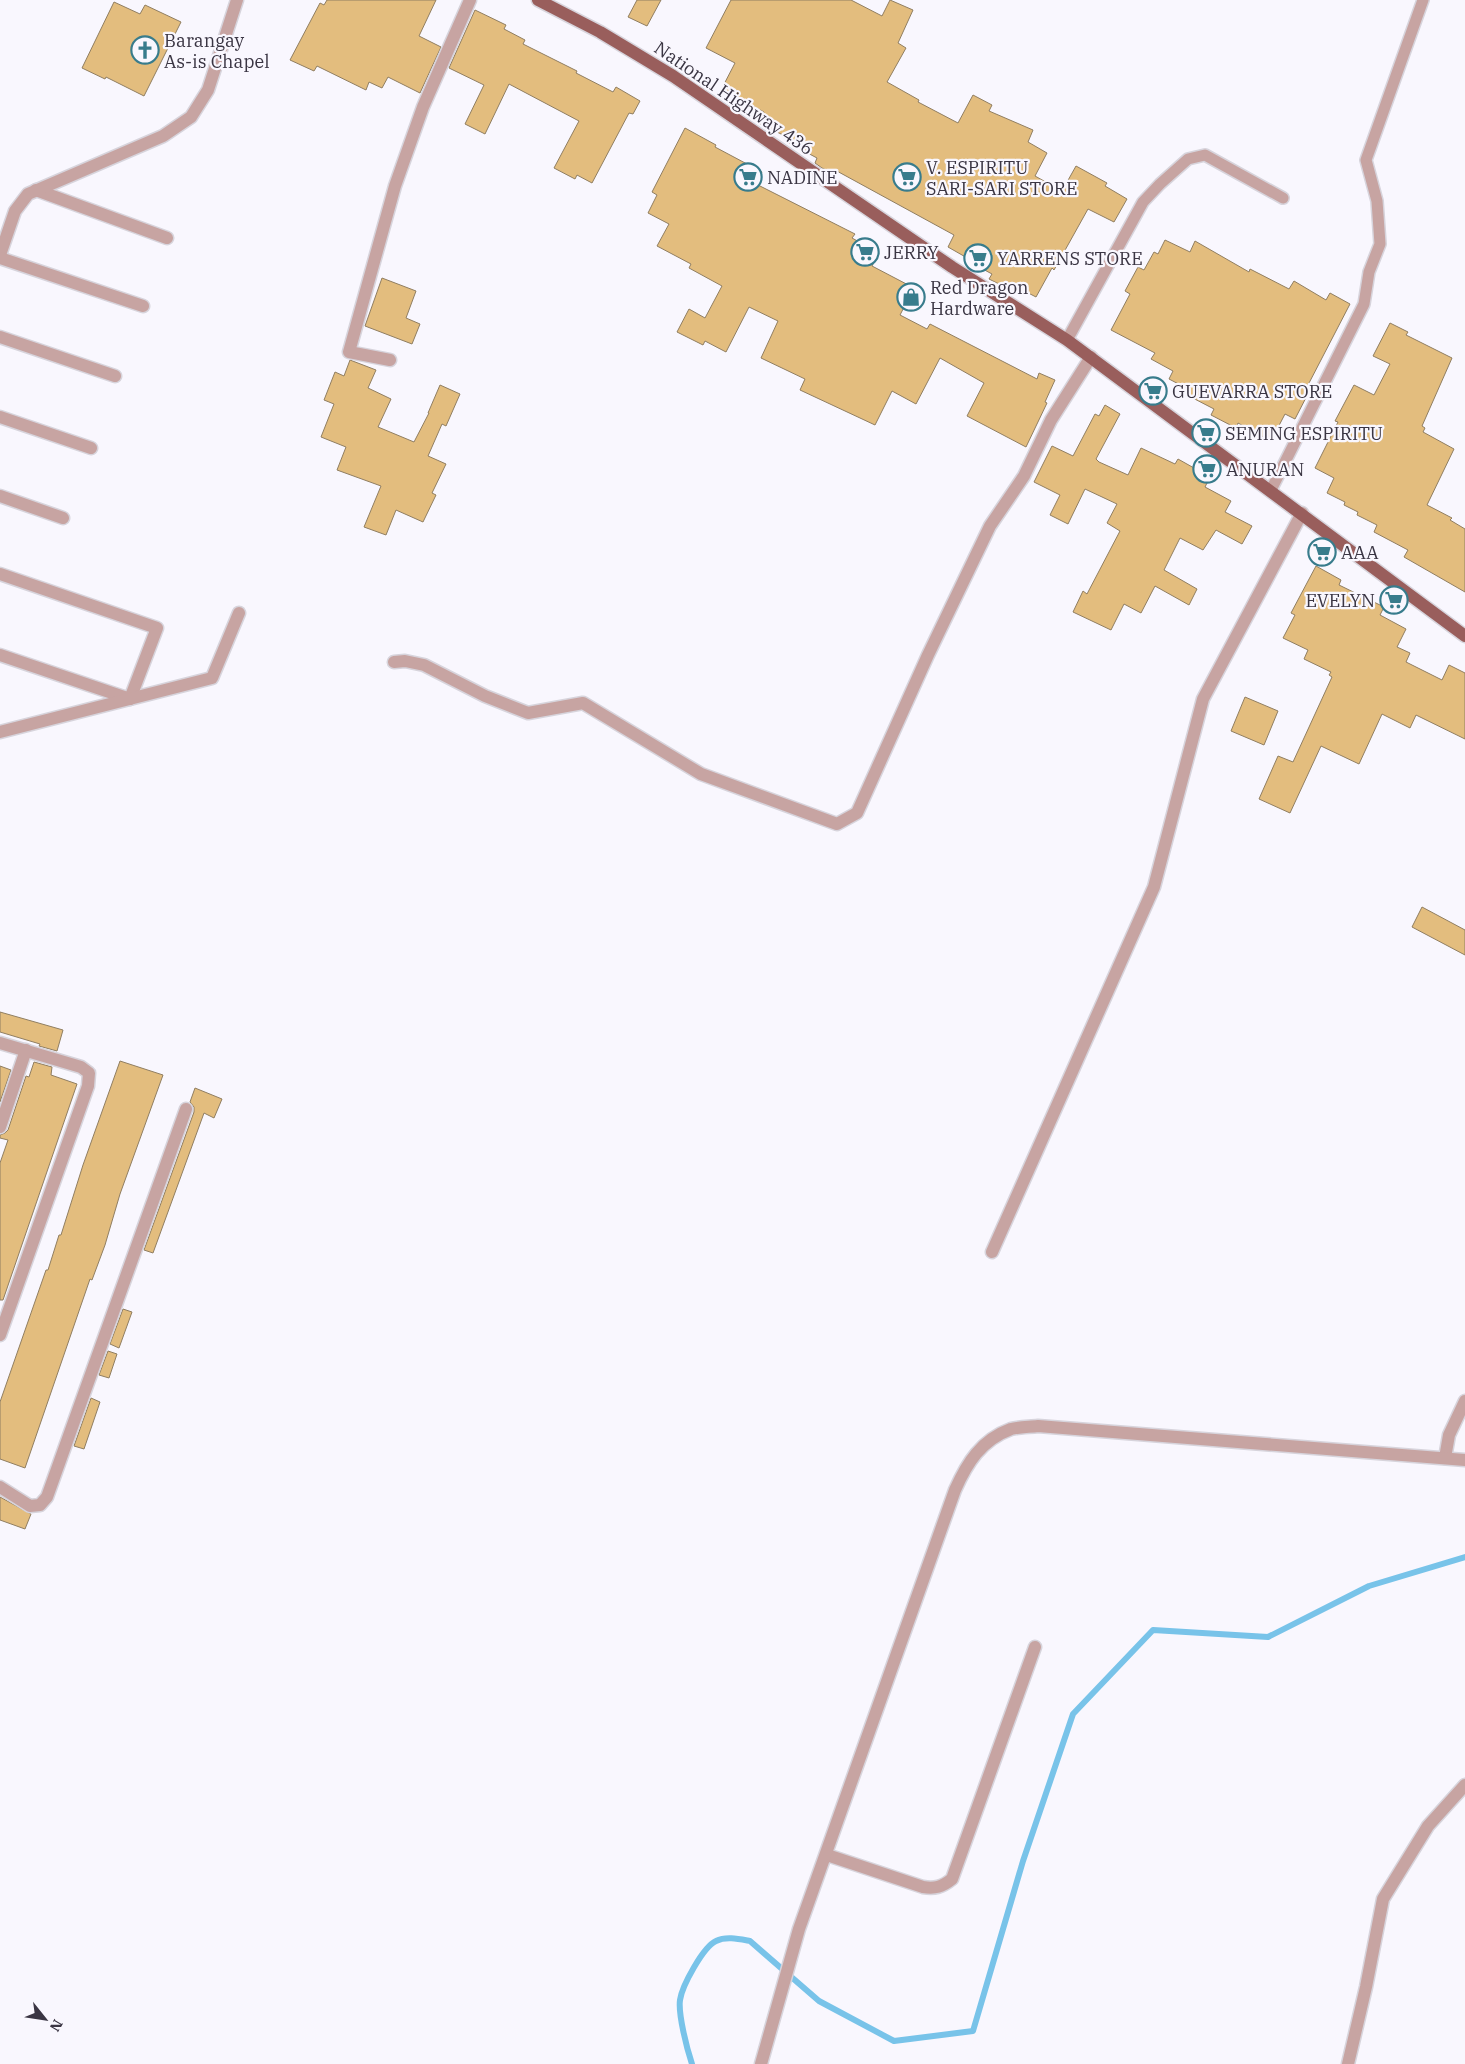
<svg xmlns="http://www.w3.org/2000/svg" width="1465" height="2064" font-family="'IBM Plex Serif',serif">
	<rect width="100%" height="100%" fill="#f9f7fe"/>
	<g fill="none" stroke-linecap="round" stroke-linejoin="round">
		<path stroke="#78c3e9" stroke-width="6" d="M692,2064C687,2049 678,2014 680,2000C682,1986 703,1947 716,1941C726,1936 739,1939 750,1941L819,2001L894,2041L973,2031L1023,1861L1073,1714L1153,1630L1268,1637L1369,1586L1465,1557"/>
	</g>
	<g fill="#e3bd7e" stroke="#907e61">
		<polygon points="327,0 436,0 419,36 441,47 420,93 388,77 382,88 369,82 366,90 317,66 314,71 290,60 320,3 324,5"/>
		<polygon points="637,0 661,0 647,26 628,17"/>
		<polygon points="731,0 851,0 882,16 890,0 913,10 898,43 906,48 887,82 919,100 918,102 958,123 973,95 992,105 989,111 1033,130 1028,142 1047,153 1035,176 1062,191 1076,166 1107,183 1105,186 1127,199 1114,222 1088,209 1054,270 1052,268 1036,297 1011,284 1009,289 989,279 992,274 968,261 969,259 948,247 954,235 835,170 833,173 822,168 815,163 817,158 787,142 789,138 759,123 764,112 721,90 735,63 706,48"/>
		<polygon points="114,2 140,14 145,5 181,22 144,96 106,77 105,79 82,68"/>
		<polygon points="475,10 506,25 504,29 525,40 523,44 577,71 576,73 613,92 616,87 640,101 633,114 629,113 592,183 577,175 575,179 554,168 579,121 509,84 485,134 465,124 484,85 449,68"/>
		<polygon points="685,128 716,145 715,147 762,172 756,184 855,234 852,238 879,253 872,266 914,288 900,315 927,329 930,324 1037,379 1039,373 1055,380 1045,402 1047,403 1026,447 967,416 984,383 940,358 916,404 892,391 875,425 800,390 805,379 761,358 778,321 749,307 726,352 705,341 703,345 677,332 689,309 705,318 722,286 689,268 691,264 657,246 669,224 648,213 657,195 652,192"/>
		<polygon points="1165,240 1190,252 1195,241 1249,272 1250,269 1289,289 1294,281 1326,300 1330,293 1350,304 1308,385 1312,386 1295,419 1285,414 1271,441 1238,423 1236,428 1211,415 1214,409 1187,395 1190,390 1169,379 1173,371 1151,359 1155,353 1111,330 1130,294 1125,291 1138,267 1144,270 1154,252 1158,254"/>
		<polygon points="382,278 416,291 406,318 420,324 412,344 365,326"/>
		<polygon points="1390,323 1408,332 1406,335 1452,358 1422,426 1425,428 1423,432 1454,449 1427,505 1452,518 1450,520 1465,529 1465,592 1404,557 1408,550 1374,532 1377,525 1357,515 1358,512 1344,505 1345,502 1327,493 1334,478 1315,468 1338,422 1335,421 1354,385 1374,395 1390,364 1373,356"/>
		<polygon points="350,360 376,370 368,388 391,399 378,427 414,442 429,413 428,413 440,385 460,394 446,426 442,424 428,456 446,464 432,493 436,495 423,522 396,510 386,535 364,527 381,486 337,470 346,447 321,437 334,404 324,400 335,372 344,376"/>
		<polygon points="1105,405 1120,414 1096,459 1099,462 1128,475 1141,448 1175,464 1178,459 1210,477 1205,487 1231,501 1225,512 1252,526 1242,544 1216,530 1203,550 1180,538 1164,570 1197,589 1189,605 1155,586 1141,613 1124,604 1111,630 1073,612 1083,591 1087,594 1120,531 1107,523 1117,504 1085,489 1068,524 1050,515 1060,495 1034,482 1052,446 1073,456 1095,414 1099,416"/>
		<polygon points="1316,566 1341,580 1339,585 1384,607 1380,615 1406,629 1397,647 1410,653 1406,662 1442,680 1449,665 1465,673 1465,739 1416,715 1410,728 1382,714 1359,764 1321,746 1290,813 1259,799 1278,756 1293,762 1332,677 1329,675 1331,672 1304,659 1308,650 1283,638 1295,615 1291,613"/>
		<polygon points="1245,697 1278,711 1264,745 1231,731"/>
		<polygon points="1422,907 1465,930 1465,955 1412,927"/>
		<polygon points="0,1012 63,1030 57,1051 39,1046 40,1044 0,1032"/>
		<polygon points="120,1061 163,1075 120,1194 105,1245 92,1280 90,1279 25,1468 0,1459 0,1402 46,1270 48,1270 59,1235 61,1235 83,1165"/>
		<polygon points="34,1062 52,1067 51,1075 77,1084 3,1300 0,1300 0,1163 8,1140 0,1138 0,1135 5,1133 8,1130 26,1076 29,1077"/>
		<polygon points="0,1066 11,1070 0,1102"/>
		<polygon points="195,1088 222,1099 214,1118 204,1113 153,1253 144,1250 194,1112 194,1107 190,1102"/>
		<polygon points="123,1309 132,1312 119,1348 110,1344"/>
		<polygon points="108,1351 117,1354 109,1378 99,1375"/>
		<polygon points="91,1398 100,1402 84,1449 74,1446"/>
		<polygon points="0,1497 31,1514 25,1529 0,1520"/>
	</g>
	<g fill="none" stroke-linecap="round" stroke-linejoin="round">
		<g stroke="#d7d4dc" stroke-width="14">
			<g id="service">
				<polyline points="1067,340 1143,202 1160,184 1188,159 1205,155 1283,198"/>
				<polyline points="1271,490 1364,304 1369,272 1380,244 1377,201 1366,160 1423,0"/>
			</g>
		</g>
		<g stroke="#d7d4dc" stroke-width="15">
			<g id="minor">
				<polyline points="36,190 167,238"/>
				<polyline points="0,255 15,211 28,194 163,136 191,117 208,90 237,0"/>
				<polyline points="0,258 143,306"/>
				<polyline points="0,337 115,376"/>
				<polyline points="390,360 349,352 395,186 423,107 470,0"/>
				<polyline points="0,417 91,448"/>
				<polyline points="0,496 63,518"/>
				<polyline points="0,574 157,628 130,699 0,655"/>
				<polyline points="394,662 405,661 424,665 485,696 528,713 583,703 701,774 837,824 857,813 928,655 990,526 1024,476 1051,420 1091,357"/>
				<polyline points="0,732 212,678 239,613"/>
				<polyline points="0,1043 81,1067 89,1073 88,1086 0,1335"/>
				<polyline points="0,1127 26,1050"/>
				<polyline points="992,1252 1154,887 1203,699 1302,513"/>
				<polyline points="1445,1458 1449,1435 1465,1401"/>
				<polyline points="0,1487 30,1506 40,1505 47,1497 186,1109"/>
				<path d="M827,1855L923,1887C935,1889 942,1887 952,1879L1035,1647"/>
				<path d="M761,2064L799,1929L955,1490C967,1463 981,1440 1011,1429C1019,1427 1030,1427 1038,1426L1465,1460"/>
				<polyline points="1348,2064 1366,1987 1383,1899 1428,1826 1465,1785"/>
			</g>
		</g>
		<g stroke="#d7d4dc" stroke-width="15">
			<polyline id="primary" points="538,0 600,32 673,76 952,267 1067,340 1465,636"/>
		</g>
		<use href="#service" stroke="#c7a4a2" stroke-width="11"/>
		<use href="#minor" stroke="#c7a4a2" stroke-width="12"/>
		<use href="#primary" stroke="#995e5c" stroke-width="12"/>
	</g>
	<defs>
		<g id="church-ring" transform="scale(1.4375)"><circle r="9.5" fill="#f9f7fe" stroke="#387c8c" stroke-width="1.5"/><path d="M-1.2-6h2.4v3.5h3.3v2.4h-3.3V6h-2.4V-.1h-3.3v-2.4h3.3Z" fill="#387c8c"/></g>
		<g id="supermarket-ring" transform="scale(1.4375)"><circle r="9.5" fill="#f9f7fe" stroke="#387c8c" stroke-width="1.5"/><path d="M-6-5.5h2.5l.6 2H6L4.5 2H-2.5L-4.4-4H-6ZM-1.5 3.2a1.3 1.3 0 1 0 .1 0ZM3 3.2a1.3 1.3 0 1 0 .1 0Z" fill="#387c8c"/></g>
		<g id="shop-ring" transform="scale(1.4375)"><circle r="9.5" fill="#f9f7fe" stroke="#387c8c" stroke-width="1.5"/><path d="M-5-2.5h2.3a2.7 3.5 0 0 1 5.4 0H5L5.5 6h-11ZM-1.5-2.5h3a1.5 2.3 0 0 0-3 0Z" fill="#387c8c"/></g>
	</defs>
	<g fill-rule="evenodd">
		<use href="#church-ring" x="145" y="50"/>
		<use href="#supermarket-ring" x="748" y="177"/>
		<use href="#supermarket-ring" x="907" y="177"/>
		<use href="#supermarket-ring" x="865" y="252"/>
		<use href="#supermarket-ring" x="978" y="258"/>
		<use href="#shop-ring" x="911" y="297"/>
		<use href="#supermarket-ring" x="1153" y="391"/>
		<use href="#supermarket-ring" x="1206" y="433"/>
		<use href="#supermarket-ring" x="1207" y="469"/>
		<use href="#supermarket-ring" x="1322" y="552"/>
		<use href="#supermarket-ring" x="1394" y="600"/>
	</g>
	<g text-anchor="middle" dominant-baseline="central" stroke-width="4.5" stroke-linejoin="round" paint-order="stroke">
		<g font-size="18" fill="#3a3543" stroke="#f9f7fe" text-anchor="start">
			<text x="164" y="40">Barangay<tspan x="164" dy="21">As-is Chapel</tspan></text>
			<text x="926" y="167">V. ESPIRITU<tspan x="926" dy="21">SARI-SARI STORE</tspan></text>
			<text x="767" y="177">NADINE</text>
			<text x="884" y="252">JERRY</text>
			<text x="997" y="258">YARRENS STORE</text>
			<text x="930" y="287">Red Dragon<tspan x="930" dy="21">Hardware</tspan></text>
			<text x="1172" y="391">GUEVARRA STORE</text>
			<text x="1225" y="433">SEMING ESPIRITU</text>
			<text x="1226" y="469">ANURAN</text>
			<text x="1341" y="552">AAA</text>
			<text x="1375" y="600" text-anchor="end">EVELYN</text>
		</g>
		<g font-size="18" fill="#3a3543" stroke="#f9f7fe">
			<text transform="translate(734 98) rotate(34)">National Highway 436</text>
		</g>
	</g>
	<g transform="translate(45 2019) rotate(120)" stroke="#f9f7fe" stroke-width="4" paint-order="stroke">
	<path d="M0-4L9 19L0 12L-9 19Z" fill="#3a3543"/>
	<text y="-8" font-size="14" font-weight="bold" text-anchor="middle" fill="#3a3543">N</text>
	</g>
</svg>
